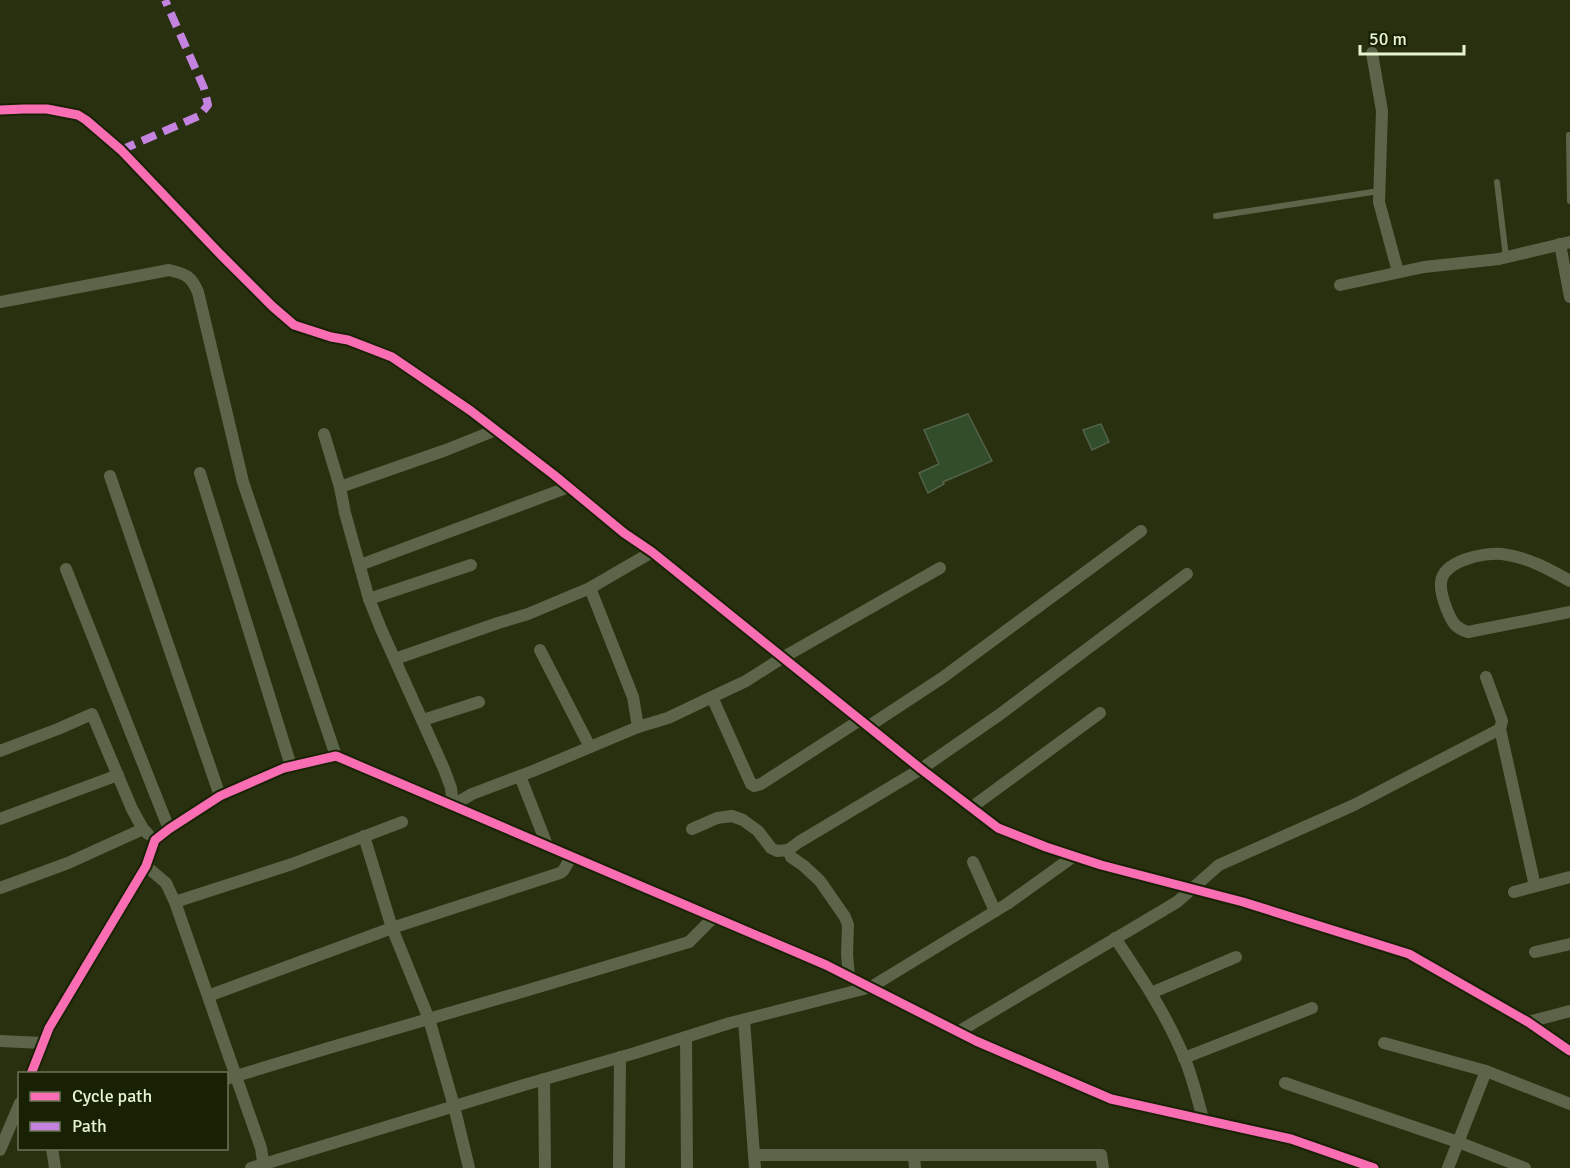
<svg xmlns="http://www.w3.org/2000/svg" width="1570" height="1168" font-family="Signika,sans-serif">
	<rect width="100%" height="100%" fill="#283010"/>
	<g fill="#324d2a" stroke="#536249" stroke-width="1.5">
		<polygon points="968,414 992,461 943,482 944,484 928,493 919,473 939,464 924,430"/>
		<polygon points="1101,424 1109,442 1092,450 1083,430"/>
	</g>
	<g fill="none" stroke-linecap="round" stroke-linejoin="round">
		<g stroke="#5c6549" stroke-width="6">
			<polyline points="1569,135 1570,201"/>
			<polyline points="1497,182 1506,257"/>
			<polyline points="1216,216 1379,191"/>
		</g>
		<g stroke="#5c6549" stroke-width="12">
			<polyline points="1372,53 1382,111 1379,202 1398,272"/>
			<polyline points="0,110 24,109 47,109 78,115 86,120 121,150 221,255 272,306 294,325 331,337 348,340 392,357 471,411 554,475 624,533 652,552 921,769 998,828 1046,847 1101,865 1243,902 1409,954 1528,1022 1570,1051"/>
			<polyline points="1560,244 1570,297"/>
			<polyline points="1340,285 1424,267 1499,259 1570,242"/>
			<path d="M0,302L169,270C186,274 191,276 198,292L243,482L336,756"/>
			<polyline points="324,434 340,487 345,513 369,599 381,629 444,769 451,788 453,805 472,794 533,771 638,727 668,718 712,697 746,681 782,658 940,568"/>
			<polyline points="200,473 291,766"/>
			<polyline points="110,476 220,796"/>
			<polyline points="340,487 446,450 496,430"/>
			<polyline points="360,565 569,487"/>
			<polyline points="66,569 169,829"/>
			<path d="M1570,581C1549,569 1527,557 1502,554C1484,552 1442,561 1441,583C1440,592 1444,602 1447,610C1452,622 1455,628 1468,632L1570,612"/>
			<polyline points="590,588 633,697 638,727"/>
			<polyline points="369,599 471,565"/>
			<polyline points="540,650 590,747"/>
			<polyline points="395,659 498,623 528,614 590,588 652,552"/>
			<polyline points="712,697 751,784 754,786 761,784 860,720"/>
			<polyline points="423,720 479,702"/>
			<polyline points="869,726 942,678 1141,531"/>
			<polyline points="1500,729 1535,886"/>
			<polyline points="0,751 58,729 92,714 132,809 143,829"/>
			<polyline points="520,776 547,845"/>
			<polyline points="972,807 1100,713"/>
			<polyline points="0,819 118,775"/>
			<polyline points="692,829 717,818 732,816 743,820 758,831 771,848 777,851 788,850 791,857 804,866 820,881 845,917 848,925 847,954 849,977"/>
			<polyline points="364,836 392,928 429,1019 454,1106 469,1168"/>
			<polyline points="788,850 799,842 921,769 999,715 1187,574"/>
			<polyline points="973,862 995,911"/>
			<polyline points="146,866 166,883 175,902 261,1148 264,1168"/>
			<polyline points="0,888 68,863 143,829 148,834"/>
			<polyline points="1514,892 1570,877"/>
			<polyline points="175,902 292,864 402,822"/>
			<path d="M1115,938C1142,978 1168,1017 1186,1062C1193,1080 1198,1100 1203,1119"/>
			<polyline points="1535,952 1570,944"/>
			<polyline points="1151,993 1236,957"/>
			<polyline points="208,996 392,928 560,873 563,871 572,856"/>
			<polyline points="744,1020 755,1168"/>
			<polyline points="1528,1022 1570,1011"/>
			<polyline points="958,1032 1177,902 1219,865 1354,805 1500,729 1502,721 1486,677"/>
			<polyline points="686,1037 687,1168"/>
			<polyline points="0,1041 43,1043"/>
			<polyline points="1384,1043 1486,1071 1570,1104"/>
			<polyline points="1184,1058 1312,1008"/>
			<polyline points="31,1074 49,1028 146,866 155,840 169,829 220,796 284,768 336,756 826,965 976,1041 1111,1099 1291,1139 1374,1168"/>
			<polyline points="226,1079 332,1047 525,991 689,942 714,917"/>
			<polyline points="544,1079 545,1168"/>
			<polyline points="1285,1083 1458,1142 1525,1168"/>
			<polyline points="52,1148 55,1168"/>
			<polyline points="0,1150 20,1103"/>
			<polyline points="754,1155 1101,1155 1103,1168"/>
			<polyline points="914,1155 915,1168"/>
			<polyline points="251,1168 524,1085 635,1053 730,1023 871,987 1007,904 1074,856"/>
			<polyline points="619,1168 620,1057"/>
			<polyline points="1448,1168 1486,1071"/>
		</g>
		<polyline stroke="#c483df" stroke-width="8" stroke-dasharray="15 8" stroke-linecap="butt" points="121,150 199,116 208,105 204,88 165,0"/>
		<g stroke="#192104" stroke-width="13">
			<g id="cycleway">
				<polyline points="0,110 24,109 47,109 78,115 86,120 121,150 221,255 272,306 294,325 331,337 348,340 392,357 471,411 554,475 624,533 652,552 921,769 998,828 1046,847 1101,865 1243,902 1409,954 1528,1022 1570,1051"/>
				<polyline points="31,1074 49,1028 146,866 155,840 169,829 220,796 284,768 336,756 826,965 976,1041 1111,1099 1291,1139 1374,1168"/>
			</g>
		</g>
		<use href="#cycleway" stroke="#f96db3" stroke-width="9"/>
	</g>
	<rect x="18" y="1072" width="210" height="78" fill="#192104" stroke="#6b7556" stroke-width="1.5"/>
	<rect x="30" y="1092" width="30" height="9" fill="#f96db3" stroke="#6b7556" stroke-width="1.5"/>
	<text x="72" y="1102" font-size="18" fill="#e7f4d0">Cycle path</text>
	<rect x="30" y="1122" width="30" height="9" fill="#c483df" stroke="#6b7556" stroke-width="1.5"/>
	<text x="72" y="1132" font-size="18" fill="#e7f4d0">Path</text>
	<path d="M1360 45v9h104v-9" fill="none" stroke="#e7f4d0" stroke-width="3"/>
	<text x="1369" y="45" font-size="18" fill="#e7f4d0" stroke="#192104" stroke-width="4.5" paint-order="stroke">50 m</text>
</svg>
